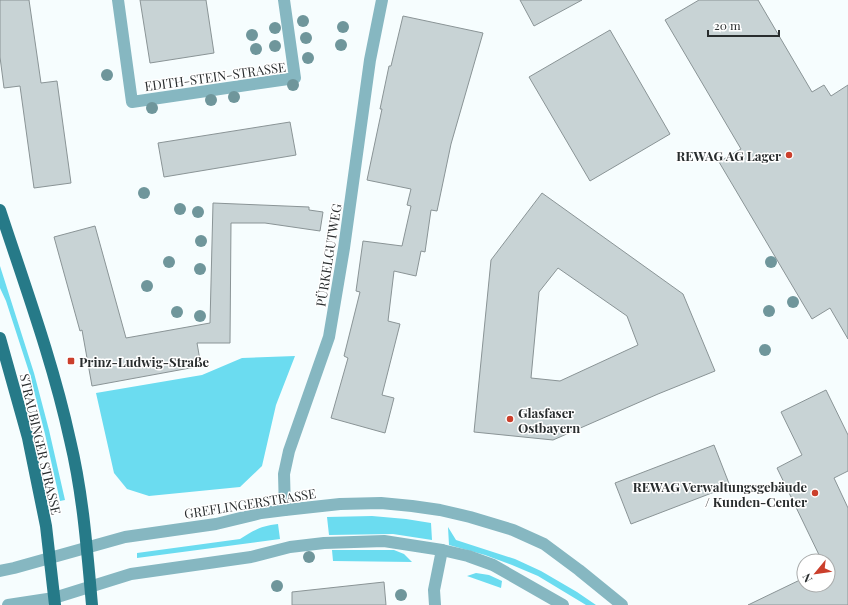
<svg xmlns="http://www.w3.org/2000/svg" width="848" height="605" font-family="'Playfair Display',serif">
	<rect width="100%" height="100%" fill="#f6fdfe"/>
	<g fill="#6bdcf0">
		<polygon points="0,266 34,373 49,430 65,500 60,501 45,434 30,375 6,301 0,288"/>
		<polygon points="295,356 276,405 262,466 240,487 149,496 127,489 114,473 96,393 202,375 242,358"/>
		<polygon points="372,516 406,519 431,523 432,540 393,534 329,535 327,517"/>
		<path d="M278,524L280,539L137,558V553L240,539C254,530 261,526 278,524Z"/>
		<polygon points="448,527 456,540 515,559 541,571 577,592 596,605 586,605 538,576 512,565 485,555 449,545"/>
		<polygon points="332,550 394,550 404,554 412,562 333,561"/>
		<polygon points="476,573 489,575 502,581 501,588 467,576"/>
	</g>
	<g fill="#c8d3d5" stroke="#8a9496" fill-rule="evenodd">
		<polygon points="0,0 29,0 41,83 57,81 71,183 34,188 20,86 4,88 0,57"/>
		<polygon points="140,0 206,0 214,53 150,63"/>
		<polygon points="520,0 582,0 534,26"/>
		<polygon points="699,0 758,0 812,92 824,85 831,96 848,85 848,339 830,308 812,319 719,162 741,149 665,20"/>
		<polygon points="403,16 483,33 451,144 437,211 431,210 425,252 421,251 416,276 394,271 388,321 400,324 382,395 394,398 385,433 331,418 348,358 344,356 360,292 356,291 363,241 402,246 411,206 407,205 411,189 367,180 382,109 380,109 389,66 391,66"/>
		<polygon points="610,30 670,134 590,181 529,77"/>
		<polygon points="290,122 296,155 164,177 158,143"/>
		<path d="M542,193L683,294L715,371L658,394L553,440L474,432L491,260ZM558,268L627,316L638,345L560,381L531,378L539,292Z"/>
		<polygon points="213,203 309,207 309,210 323,212 320,231 265,223 231,223 230,343 197,343 201,366 92,386 82,330 80,331 54,237 95,226 126,338 210,323"/>
		<polygon points="826,390 848,435 848,471 834,478 848,508 848,605 748,605 804,578 804,585 828,585 828,561 822,561 777,468 802,455 781,412"/>
		<polygon points="714,445 730,486 631,524 615,483"/>
		<polygon points="384,582 386,605 292,605 292,592"/>
	</g>
	<g fill="none" stroke-linecap="round" stroke-linejoin="round">
		<g stroke="#86b7c1" stroke-width="12">
			<polyline points="118,0 132,102 295,78 284,0"/>
			<polyline points="285,510 284,474 289,451 329,337 344,248 370,60 382,0"/>
			<polyline points="0,571 14,568 125,537 216,524 261,513 285,510 340,504 381,503 412,506 440,510 470,517 513,530 544,544 579,570 622,605"/>
			<polyline points="8,605 54,598 131,574 251,557 290,547 324,543 384,541 442,550 468,556 493,565 563,605"/>
			<polyline points="435,605 434,590 442,550"/>
		</g>
		<g stroke="#267a88" stroke-width="12">
			<path d="M0,210C25,286 53,362 70,440C83,494 87,550 92,605"/>
			<polyline points="0,338 28,438 46,526 55,605"/>
		</g>
	</g>
	<g fill="#6f969b">
		<circle cx="303" cy="21" r="6"/>
		<circle cx="343" cy="27" r="6"/>
		<circle cx="275" cy="28" r="6"/>
		<circle cx="252" cy="35" r="6"/>
		<circle cx="306" cy="38" r="6"/>
		<circle cx="341" cy="45" r="6"/>
		<circle cx="275" cy="46" r="6"/>
		<circle cx="256" cy="49" r="6"/>
		<circle cx="308" cy="58" r="6"/>
		<circle cx="107" cy="75" r="6"/>
		<circle cx="293" cy="85" r="6"/>
		<circle cx="234" cy="97" r="6"/>
		<circle cx="211" cy="100" r="6"/>
		<circle cx="152" cy="108" r="6"/>
		<circle cx="144" cy="193" r="6"/>
		<circle cx="180" cy="209" r="6"/>
		<circle cx="198" cy="212" r="6"/>
		<circle cx="201" cy="241" r="6"/>
		<circle cx="169" cy="262" r="6"/>
		<circle cx="771" cy="262" r="6"/>
		<circle cx="200" cy="269" r="6"/>
		<circle cx="147" cy="286" r="6"/>
		<circle cx="793" cy="302" r="6"/>
		<circle cx="769" cy="311" r="6"/>
		<circle cx="177" cy="312" r="6"/>
		<circle cx="200" cy="316" r="6"/>
		<circle cx="765" cy="350" r="6"/>
		<circle cx="309" cy="557" r="6"/>
		<circle cx="277" cy="586" r="6"/>
		<circle cx="401" cy="595" r="6"/>
	</g>
	<g fill="#cb3f2c" stroke="#fff" stroke-width="1.5">
		<circle cx="789" cy="155" r="4"/>
		<rect x="67" y="357" width="8" height="8" rx="2"/>
		<circle cx="510" cy="419" r="4"/>
		<circle cx="815" cy="493" r="4"/>
	</g>
	<g text-anchor="middle" dominant-baseline="central" stroke-width="3" stroke-linejoin="round" paint-order="stroke">
		<g font-size="13" fill="#292d2e" stroke="#fff">
			<text transform="translate(215 76) rotate(-8)">EDITH-STEIN-STRASSE</text>
			<text transform="translate(328 255) rotate(-81)">PÜRKELGUTWEG</text>
			<text transform="translate(41 444) rotate(77)">STRAUBINGER STRASSE</text>
			<text transform="translate(250 503) rotate(-9)">GREFLINGERSTRASSE</text>
		</g>
		<g font-size="13" font-weight="bold" fill="#292d2e" stroke="#fff" text-anchor="end">
			<text x="781" y="155">REWAG AG Lager</text>
			<text x="79" y="361" text-anchor="start">Prinz-Ludwig-Straße</text>
			<text x="518" y="412" text-anchor="start">Glasfaser<tspan x="518" dy="15">Ostbayern</tspan></text>
			<text x="807" y="486">REWAG Verwaltungsgebäude<tspan x="807" dy="15">/ Kunden-Center</tspan></text>
		</g>
	</g>
	<g transform="translate(816 573) rotate(241)"><circle r="19" fill="#ffffff" stroke="#a9abab"/>
	<path d="M0-3L7 15L0 10L-7 15Z" fill="#cb3f2c"/>
	<text y="-6" font-size="11" font-weight="bold" text-anchor="middle" fill="#292d2e">N</text>
	</g>
	<path d="M708 30v6h71v-6" fill="none" stroke="#292d2e" stroke-width="2"/>
	<text x="714" y="30" font-size="12" fill="#292d2e" stroke="#ffffff" stroke-width="3" paint-order="stroke">20 m</text>
</svg>
